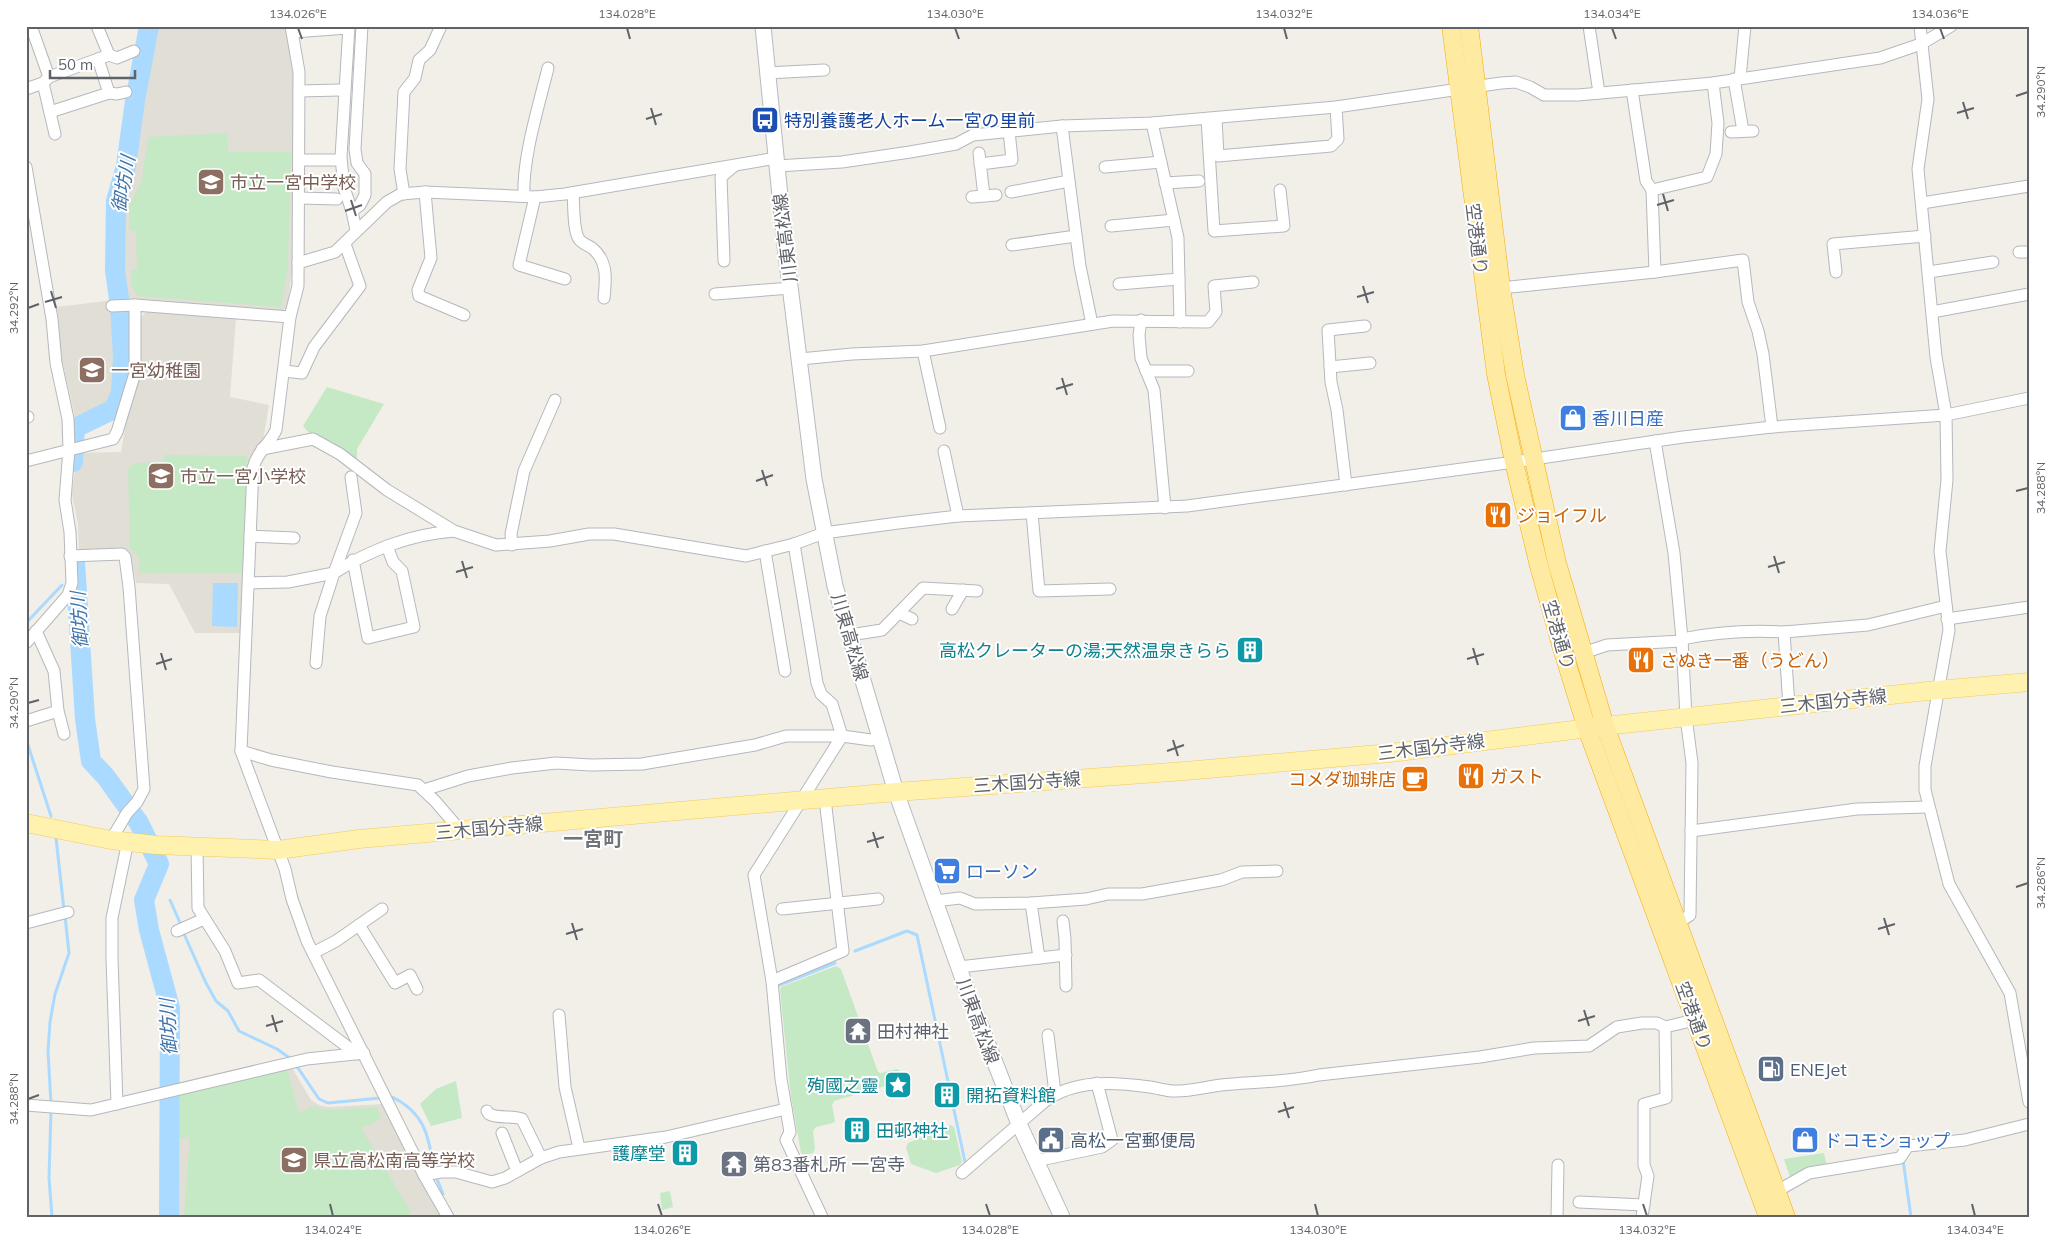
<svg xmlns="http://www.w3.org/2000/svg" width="2055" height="1243" font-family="Mulish,'Noto Sans JP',sans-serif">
	<rect width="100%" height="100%" fill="#f1efe8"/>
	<g fill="#e1ded6">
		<polygon points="155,26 286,26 294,60 293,265 287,308 281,311 129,299 122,273 119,233 122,199 133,165"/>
		<polygon points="115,300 120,341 119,388 114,405 92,418 76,422 60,351 56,307"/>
		<polygon points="146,311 236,318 230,397 269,405 263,441 249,459 242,633 195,633 169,584 136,583 130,554 125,550 79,552 78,524 72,494 77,453 121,452 128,411 141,373 141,318"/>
		<polygon points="291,1066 311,1100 319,1105 329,1107 383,1104 443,1217 174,1217 175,1095"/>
	</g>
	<g fill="#c5e8c5">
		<polygon points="227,133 228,152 291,152 288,265 281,307 138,296 131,286 131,270 137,269 136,231 130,230 129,206 141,182 149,137"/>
		<polygon points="327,387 384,404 357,449 357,465 309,433 303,426"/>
		<polygon points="164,455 247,456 242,573 139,573 139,557 130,548 128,469 134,463 164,462"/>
		<polygon points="836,966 841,969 878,1072 881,1073 897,1069 900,1071 902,1079 899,1082 834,1101 832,1105 835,1121 833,1123 816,1127 813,1131 815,1149 813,1153 804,1155 801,1153 791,1097 780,990 781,987"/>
		<polygon points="287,1069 299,1113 314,1106 326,1110 377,1107 381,1119 361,1128 411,1212 405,1217 184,1217 190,1136 177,1140 178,1095"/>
		<polygon points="456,1081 462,1118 431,1126 420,1104 436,1089"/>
		<polygon points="951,1125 954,1127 962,1162 960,1165 936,1173 911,1164 906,1147 908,1143"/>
		<polygon points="1824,1153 1827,1167 1790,1177 1784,1159"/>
		<polygon points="670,1191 673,1207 662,1210 660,1193"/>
	</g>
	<polygon fill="#aadaff" points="213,583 238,583 237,627 212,626"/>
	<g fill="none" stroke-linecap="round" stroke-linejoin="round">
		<g stroke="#aadaff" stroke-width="3">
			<polyline points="73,420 75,428"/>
			<polyline points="26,623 62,585"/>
			<polyline points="26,739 51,816"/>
			<polyline points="56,838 64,910"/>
			<polyline points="170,900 181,925"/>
			<polyline points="184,934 206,983 216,1001 228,1011 239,1031 277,1049 291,1059"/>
			<polyline points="855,951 907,931 917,935 965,1162"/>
			<polyline points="777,989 777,986 835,963"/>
			<polyline points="296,1065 319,1099 328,1103 380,1098"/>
			<path d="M392,1097C423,1112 429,1134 433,1166"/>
			<polyline points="51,1104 48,1051 50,1022 55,994 69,953 65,916"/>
			<polyline points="51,1110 49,1178 52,1217"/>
			<polyline points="1903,1160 1911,1217"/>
			<polyline points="437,1179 443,1194"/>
		</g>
		<g stroke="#aadaff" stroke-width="20">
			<polyline points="73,462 75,428 114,409 121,393 123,357 120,306 115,270 116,201 126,166 135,101 149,26"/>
			<polyline points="75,562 85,719 91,761 106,777 139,823 159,864 144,900 149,930 170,1008 169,1217"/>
		</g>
		<g stroke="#b5b8bc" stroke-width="13">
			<g id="minor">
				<polyline points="31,26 49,77 109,55 97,26"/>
				<path d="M291,26L299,72L298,286L290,317L276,430C269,445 258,450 253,468L241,751L285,869L292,899L307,941L424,1175L448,1217"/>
				<polyline points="349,26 341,157 344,188 352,211"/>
				<polyline points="1589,26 1599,93"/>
				<polyline points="1920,26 1928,99 1918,169 1936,357 1946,415 1947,480 1940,551 1949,630 1925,766 1925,790 1949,884 2010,993 2029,1102"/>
				<polyline points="293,32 348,28"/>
				<polyline points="109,55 117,58 134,51"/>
				<polyline points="98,59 109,93"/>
				<polyline points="767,73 824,70"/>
				<polyline points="49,77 43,83 55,134"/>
				<polyline points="1740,78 1745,26"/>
				<polyline points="1734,79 1743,131"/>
				<polyline points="26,89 43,83"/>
				<polyline points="1632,90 1646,181 1652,190"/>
				<polyline points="299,91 340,90"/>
				<polyline points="50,112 109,93 117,94 126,92"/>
				<polyline points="1216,118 1218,156 1331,146 1338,139 1336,107"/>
				<polyline points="1207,119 1214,231 1284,226 1280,190"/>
				<polyline points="1152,123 1178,238 1180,322"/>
				<polyline points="1062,126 1080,266 1092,324"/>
				<polyline points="1731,132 1753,131"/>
				<polyline points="979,153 984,196"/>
				<polyline points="299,160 336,160"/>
				<polyline points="980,164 1012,160 1009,131"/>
				<polyline points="777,166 842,162 910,152 956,144 973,135 1062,126 1152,123 1336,107 1501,83 1516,82 1530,87 1544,95 1578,95 1713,83 1880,58 1921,44 1951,26"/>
				<polyline points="26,167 52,319 56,363 68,419 69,449 65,500 70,532 72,583 68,595 26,643"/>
				<polyline points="1105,167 1161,162"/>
				<polyline points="1165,183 1199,181"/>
				<polyline points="425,192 431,258 418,290 419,296 464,315"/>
				<polyline points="1011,192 1069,181"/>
				<path d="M573,193C574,204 573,231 579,239C581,243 588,245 592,248C608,261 606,279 604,298"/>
				<polyline points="404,194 400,169 404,92 415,78 419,60 430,50 441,26"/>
				<path d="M524,196C522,159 539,105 548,68"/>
				<polyline points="535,197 519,265 565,279"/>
				<polyline points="972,197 996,195"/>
				<polyline points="299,198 337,199"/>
				<polyline points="1922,203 2029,186"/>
				<polyline points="1111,226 1174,220"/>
				<polyline points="356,230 352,211 360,205 365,195 365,174 357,163 355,149 362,26"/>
				<polyline points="1012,245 1076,236"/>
				<polyline points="2019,252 2029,252"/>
				<polyline points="724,261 721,177 734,166"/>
				<polyline points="298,263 335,252 387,202 401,194 425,192 535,197 565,194 776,158"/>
				<polyline points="1655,272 1652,190 1707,177 1716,154 1718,123 1713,83"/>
				<polyline points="1836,272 1833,244 1925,236"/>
				<polyline points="1929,272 1993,262"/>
				<polyline points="1119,284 1179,279"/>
				<polyline points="1501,288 1655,272 1743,260 1748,302 1758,331 1763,354 1772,427"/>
				<polyline points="715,294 791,288"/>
				<polyline points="112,306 135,305"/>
				<polyline points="1932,312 2029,294"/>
				<polyline points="1141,320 1139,335 1141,358 1154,390 1165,508"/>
				<polyline points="923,351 940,428"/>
				<polyline points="800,359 852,354 923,351 1113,321 1208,322 1216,312 1214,286 1253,282"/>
				<polyline points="1330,367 1370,363"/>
				<polyline points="284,371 302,373 314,347 360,286 345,244"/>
				<polyline points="1146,371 1188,371"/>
				<polyline points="26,418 28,417"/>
				<polyline points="1655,441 1674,553 1682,639 1686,717 1692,763 1690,915 1678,923"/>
				<polyline points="262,449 313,439 340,454 387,490 454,531 496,545 550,541 589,534 614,534 746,556 794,544 824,533 898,523 958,516 1187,506 1514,462 1683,437 1772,427 1946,415 2029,398"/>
				<polyline points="944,451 958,516"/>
				<polyline points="26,461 113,439 117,432 135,373 135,305 290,317"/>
				<polyline points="1346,485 1337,410 1331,382 1328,330 1365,326"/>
				<polyline points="1032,513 1039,591 1110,589"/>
				<polyline points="250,536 294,538"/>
				<polyline points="794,544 817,683 821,694 832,704 842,736 754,875 772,981 781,1079 790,1132 786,1140 822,1217"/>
				<polyline points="512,545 511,534 524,471 555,400"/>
				<polyline points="765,551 785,671"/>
				<polyline points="70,556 122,554 125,557 129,587 144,789 137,802 127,813 111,840"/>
				<polyline points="353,560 368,638 414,627 402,571 393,562 387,546"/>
				<polyline points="249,583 288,582 334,573 356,513 351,477"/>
				<polyline points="952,609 963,590"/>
				<polyline points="899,613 912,619"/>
				<polyline points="1947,619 2029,607"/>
				<polyline points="36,631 54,671 58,711 64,734"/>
				<polyline points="1784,632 1868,625 1946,606"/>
				<polyline points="850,635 882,630 923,588 977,591"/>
				<path d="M1682,639C1716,632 1749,630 1784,632L1789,706"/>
				<polyline points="1583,653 1607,645 1682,641"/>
				<path d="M316,663L320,616L334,573C369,550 412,534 454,531"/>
				<polyline points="26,721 58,711"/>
				<polyline points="241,751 271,760 332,772 418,785 435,801 460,830"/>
				<polyline points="424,790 468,776 512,768 556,763 591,765 642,764 755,745 786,736 842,736 871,740 879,738"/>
				<polyline points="1691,831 1857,809 1928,807"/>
				<polyline points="197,846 198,908 225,951 238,983 259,980 357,1054"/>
				<polyline points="935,901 960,898 975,904 1031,903 1086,899 1108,894 1142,894 1221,880 1242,872 1277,871"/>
				<polyline points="1031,903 1039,958"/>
				<polyline points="782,909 878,899"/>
				<polyline points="1063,921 1065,939 1066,986"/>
				<polyline points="26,923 68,912"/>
				<polyline points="359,925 395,983 410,975 417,989"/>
				<polyline points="177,931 204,919"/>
				<polyline points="313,953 336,941 382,909"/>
				<polyline points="959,967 1066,955"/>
				<polyline points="772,981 843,951 825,799"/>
				<polyline points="559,1015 565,1087 579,1148"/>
				<polyline points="1048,1035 1055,1093"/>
				<polyline points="117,1104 112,958 112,918 128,841"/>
				<polyline points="26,1105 91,1110 307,1059 364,1053"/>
				<path d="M487,1111L489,1114C500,1119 510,1115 522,1119L541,1158"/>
				<polyline points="502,1133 517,1171"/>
				<polyline points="1036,1161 1102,1147 1112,1140 1097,1083"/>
				<path d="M962,1173L1044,1102C1074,1079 1113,1082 1150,1087C1157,1088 1164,1090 1172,1091C1188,1092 1205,1087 1221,1085C1254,1082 1287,1082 1319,1075L1480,1057L1534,1048L1589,1046L1617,1027L1642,1023H1657L1665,1027"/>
				<polyline points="424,1175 441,1172 456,1172 492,1182 505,1178 541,1158 559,1152 666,1137 786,1109"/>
				<polyline points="1777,1191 1809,1173 1900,1158 1908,1146 1965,1140 2029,1124"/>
				<polyline points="1579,1202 1644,1205"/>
				<polyline points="1557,1217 1558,1165"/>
				<polyline points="1642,1217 1648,1176 1644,1165 1644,1104 1666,1098 1665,1027 1695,1020"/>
			</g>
		</g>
		<g stroke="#b6babf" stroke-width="17">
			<polyline id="secondary" points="763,26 785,246 814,479 835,586 896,792 969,996 1019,1124 1062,1217"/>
		</g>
		<g stroke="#f2c960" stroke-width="19">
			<polyline id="primary" points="26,823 111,840 156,845 278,850 359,839 896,792 1185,771 1390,753 1605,726 1937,690 2029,682"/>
		</g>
		<g stroke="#f9ab00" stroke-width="19">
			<g id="trunk">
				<polyline points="1451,26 1496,374 1514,462 1539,566 1561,645 1587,729 1768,1217"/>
				<polyline points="1469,26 1501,288 1515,375 1557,563 1605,726 1786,1217"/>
			</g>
		</g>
		<use href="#minor" stroke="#fff" stroke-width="11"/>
		<use href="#secondary" stroke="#fff" stroke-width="15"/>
		<use href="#primary" stroke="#fff2af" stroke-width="18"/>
		<use href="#trunk" stroke="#feeaa1" stroke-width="18"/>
	</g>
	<path fill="none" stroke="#5f6368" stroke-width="2" d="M298,28L302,39M627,28L630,39M955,28L959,39M1284,28L1287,39M1612,28L1616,39M1940,28L1944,39M2016,96L2028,92M1963,102L1968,119M651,108L656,125M1957,113L1974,108M646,119L662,114M1663,194L1668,211M351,200L356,216M1657,205L1674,200M345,211L362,205M1363,286L1368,303M51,291L56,308M1357,297L1374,292M45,302L62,297M28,308L39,304M1062,378L1067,395M1056,389L1073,384M762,470L767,486M756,481L773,475M2016,491L2028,488M1774,556L1779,573M462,561L467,578M1768,567L1785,562M456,572L473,567M1473,648L1478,665M161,653L166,670M1467,659L1484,654M156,664L172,659M28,703L39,700M1173,740L1178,756M1167,751L1184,745M873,832L878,848M867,842L884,837M2016,887L2028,883M1884,918L1889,935M572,923L577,940M1878,929L1895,924M566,934L583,929M1584,1010L1589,1026M272,1015L277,1032M1578,1021L1595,1016M266,1026L283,1021M28,1099L39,1095M1284,1102L1289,1118M1278,1112L1294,1107M330,1204L333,1216M658,1204L662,1216M986,1204L990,1216M1315,1204L1318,1216M1643,1204L1647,1216M1972,1204L1975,1216"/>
	<defs>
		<g id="bus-square" transform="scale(1.4375)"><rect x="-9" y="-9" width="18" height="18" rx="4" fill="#1a4fb4" stroke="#fff"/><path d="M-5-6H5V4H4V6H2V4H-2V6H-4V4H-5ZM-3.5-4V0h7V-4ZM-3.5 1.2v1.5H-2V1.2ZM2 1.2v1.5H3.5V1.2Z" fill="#fff"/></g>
		<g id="school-square" transform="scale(1.4375)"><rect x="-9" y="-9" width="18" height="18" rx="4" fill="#8d6e63" stroke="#fff"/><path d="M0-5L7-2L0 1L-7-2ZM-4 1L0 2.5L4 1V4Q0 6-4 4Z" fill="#fff"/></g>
		<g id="shop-square" transform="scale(1.4375)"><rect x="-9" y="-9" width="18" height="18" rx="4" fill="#3f7fe0" stroke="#fff"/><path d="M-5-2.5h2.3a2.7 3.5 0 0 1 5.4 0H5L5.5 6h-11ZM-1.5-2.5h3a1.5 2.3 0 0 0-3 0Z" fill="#fff"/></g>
		<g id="restaurant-square" transform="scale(1.4375)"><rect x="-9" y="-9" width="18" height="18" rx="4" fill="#e8710a" stroke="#fff"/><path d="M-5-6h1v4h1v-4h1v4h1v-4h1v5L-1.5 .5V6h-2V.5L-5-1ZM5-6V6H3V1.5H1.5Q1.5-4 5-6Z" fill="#fff"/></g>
		<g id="building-square" transform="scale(1.4375)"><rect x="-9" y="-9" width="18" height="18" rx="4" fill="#0f9aa8" stroke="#fff"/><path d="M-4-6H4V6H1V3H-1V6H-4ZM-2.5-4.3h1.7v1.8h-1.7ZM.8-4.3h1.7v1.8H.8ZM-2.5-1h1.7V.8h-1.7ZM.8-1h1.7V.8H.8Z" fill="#fff"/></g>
		<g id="cafe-square" transform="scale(1.4375)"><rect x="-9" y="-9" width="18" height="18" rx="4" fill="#e8710a" stroke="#fff"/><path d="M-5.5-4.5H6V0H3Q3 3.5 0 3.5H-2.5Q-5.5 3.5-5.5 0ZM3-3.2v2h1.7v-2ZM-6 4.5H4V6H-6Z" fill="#fff"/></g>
		<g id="supermarket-square" transform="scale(1.4375)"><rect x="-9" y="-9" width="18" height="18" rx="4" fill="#3f7fe0" stroke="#fff"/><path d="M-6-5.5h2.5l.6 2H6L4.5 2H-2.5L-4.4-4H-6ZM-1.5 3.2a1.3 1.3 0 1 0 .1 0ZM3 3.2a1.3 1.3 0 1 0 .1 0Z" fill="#fff"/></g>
		<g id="temple-square" transform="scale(1.4375)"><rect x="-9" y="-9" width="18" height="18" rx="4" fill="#6b7280" stroke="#fff"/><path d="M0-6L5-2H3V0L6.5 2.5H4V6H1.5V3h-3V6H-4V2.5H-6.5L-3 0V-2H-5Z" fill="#fff"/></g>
		<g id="fuel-square" transform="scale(1.4375)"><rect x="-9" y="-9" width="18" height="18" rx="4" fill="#5c6f8a" stroke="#fff"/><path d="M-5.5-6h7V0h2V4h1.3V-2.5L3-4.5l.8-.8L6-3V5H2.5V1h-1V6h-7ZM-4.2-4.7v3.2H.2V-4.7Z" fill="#fff"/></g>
		<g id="sight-square" transform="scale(1.4375)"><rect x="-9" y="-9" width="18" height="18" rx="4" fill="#0f9aa8" stroke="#fff"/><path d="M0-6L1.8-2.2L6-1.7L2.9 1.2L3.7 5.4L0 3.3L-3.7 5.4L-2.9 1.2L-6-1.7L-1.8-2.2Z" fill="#fff"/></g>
		<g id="civic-square" transform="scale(1.4375)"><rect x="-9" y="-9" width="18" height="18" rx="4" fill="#5c6f8a" stroke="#fff"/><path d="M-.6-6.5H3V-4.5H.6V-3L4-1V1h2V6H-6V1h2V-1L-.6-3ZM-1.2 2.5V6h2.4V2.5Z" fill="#fff"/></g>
	</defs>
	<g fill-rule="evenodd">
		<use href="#bus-square" x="765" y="120"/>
		<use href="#school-square" x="211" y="182"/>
		<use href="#school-square" x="92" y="370"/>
		<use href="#shop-square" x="1573" y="418"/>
		<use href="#school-square" x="161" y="476"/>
		<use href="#restaurant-square" x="1498" y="515"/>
		<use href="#building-square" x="1250" y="650"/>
		<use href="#restaurant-square" x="1641" y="660"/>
		<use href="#restaurant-square" x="1471" y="776"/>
		<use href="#cafe-square" x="1415" y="779"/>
		<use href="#supermarket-square" x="947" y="871"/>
		<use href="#temple-square" x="858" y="1031"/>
		<use href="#fuel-square" x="1771" y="1069"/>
		<use href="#sight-square" x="898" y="1085"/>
		<use href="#building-square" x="947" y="1095"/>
		<use href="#building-square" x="857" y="1130"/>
		<use href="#civic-square" x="1051" y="1140"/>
		<use href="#shop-square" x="1805" y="1140"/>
		<use href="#building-square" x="685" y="1153"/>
		<use href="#school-square" x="294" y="1160"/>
		<use href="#temple-square" x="734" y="1164"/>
	</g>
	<g text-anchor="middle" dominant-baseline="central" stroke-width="4" stroke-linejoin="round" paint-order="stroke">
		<g font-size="18" fill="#164399" stroke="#fff" text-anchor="start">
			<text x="784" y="120">特別養護老人ホーム一宮の里前</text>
		</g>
		<g font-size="18" fill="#785e54" stroke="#fff" text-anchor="start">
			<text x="230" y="182">市立一宮中学校</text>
			<text x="111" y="370">一宮幼稚園</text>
			<text x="180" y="476">市立一宮小学校</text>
			<text x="313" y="1160">県立高松南高等学校</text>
		</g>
		<g font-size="18" fill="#5f6368" stroke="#fff">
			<text transform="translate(785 238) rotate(-97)">川東高松線</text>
			<text transform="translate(1477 239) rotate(83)">空港通り</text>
			<text transform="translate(1559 635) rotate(74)">空港通り</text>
			<text transform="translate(850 637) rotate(74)">川東高松線</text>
			<text transform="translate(1833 701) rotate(-6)">三木国分寺線</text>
			<text transform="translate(1431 747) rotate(-7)">三木国分寺線</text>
			<text transform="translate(1027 782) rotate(-4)">三木国分寺線</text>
			<text transform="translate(489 828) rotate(-5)">三木国分寺線</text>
			<text transform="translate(1694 1016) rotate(70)">空港通り</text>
			<text transform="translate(978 1021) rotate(70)">川東高松線</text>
		</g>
		<g font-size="18" fill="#366cbe" stroke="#fff" text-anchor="start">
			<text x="1592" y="418">香川日産</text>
			<text x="966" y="871">ローソン</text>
			<text x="1824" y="1140">ドコモショップ</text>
		</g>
		<g font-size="18" fill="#c56008" stroke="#fff" text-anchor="start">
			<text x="1517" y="515">ジョイフル</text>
			<text x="1660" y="660">さぬき一番（うどん）</text>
			<text x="1490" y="776">ガスト</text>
			<text x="1396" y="779" text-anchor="end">コメダ珈琲店</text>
		</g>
		<g font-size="18" fill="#0d838f" stroke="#fff" text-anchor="end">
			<text x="1231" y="650">高松クレーターの湯;天然温泉きらら</text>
			<text x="879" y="1085">殉國之靈</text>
			<text x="966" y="1095" text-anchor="start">開拓資料館</text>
			<text x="876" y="1130" text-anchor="start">田邨神社</text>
			<text x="666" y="1153">護摩堂</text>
		</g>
		<g font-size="18" fill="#5b616d" stroke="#fff" text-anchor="start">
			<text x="877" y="1031">田村神社</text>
			<text x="753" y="1164">第83番札所 一宮寺</text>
		</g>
		<g font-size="18" fill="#4e5e75" stroke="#fff" text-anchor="start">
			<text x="1790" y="1069">ENEJet</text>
			<text x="1070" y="1140">高松一宮郵便局</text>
		</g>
		<g font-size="19" font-style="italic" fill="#4174aa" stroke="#fff">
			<text transform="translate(123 184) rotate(-80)">御坊川</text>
			<text transform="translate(79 620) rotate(-93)">御坊川</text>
			<text transform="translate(168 1027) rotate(-93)">御坊川</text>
		</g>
		<g font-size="20" font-weight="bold" fill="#70757a" stroke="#fff">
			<text x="593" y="838">一宮町</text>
		</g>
	</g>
	<rect width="2055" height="1243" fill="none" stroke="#ffffff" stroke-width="55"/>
	<path d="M50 70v8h85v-8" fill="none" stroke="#5f6368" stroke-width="2.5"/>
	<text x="58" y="70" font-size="15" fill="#5f6368" stroke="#ffffff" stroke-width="4" paint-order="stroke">50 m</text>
	<rect x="28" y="28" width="2000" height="1188" fill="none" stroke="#5f6368" stroke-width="2"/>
	<g font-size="12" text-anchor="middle" fill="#5f6368">
		<text x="298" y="18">134.026°E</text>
		<text x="627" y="18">134.028°E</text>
		<text x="955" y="18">134.030°E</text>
		<text x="1284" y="18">134.032°E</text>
		<text x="1612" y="18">134.034°E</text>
		<text x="1940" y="18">134.036°E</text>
		<text transform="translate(2041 92) rotate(-90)" y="4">34.290°N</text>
		<text transform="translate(14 308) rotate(-90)" y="4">34.292°N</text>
		<text transform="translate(2041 488) rotate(-90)" y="4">34.288°N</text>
		<text transform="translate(14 703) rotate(-90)" y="4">34.290°N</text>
		<text transform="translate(2041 883) rotate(-90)" y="4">34.286°N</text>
		<text transform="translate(14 1099) rotate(-90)" y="4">34.288°N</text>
		<text x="333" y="1234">134.024°E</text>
		<text x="662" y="1234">134.026°E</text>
		<text x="990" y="1234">134.028°E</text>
		<text x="1318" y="1234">134.030°E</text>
		<text x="1647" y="1234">134.032°E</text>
		<text x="1975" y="1234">134.034°E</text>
	</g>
</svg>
